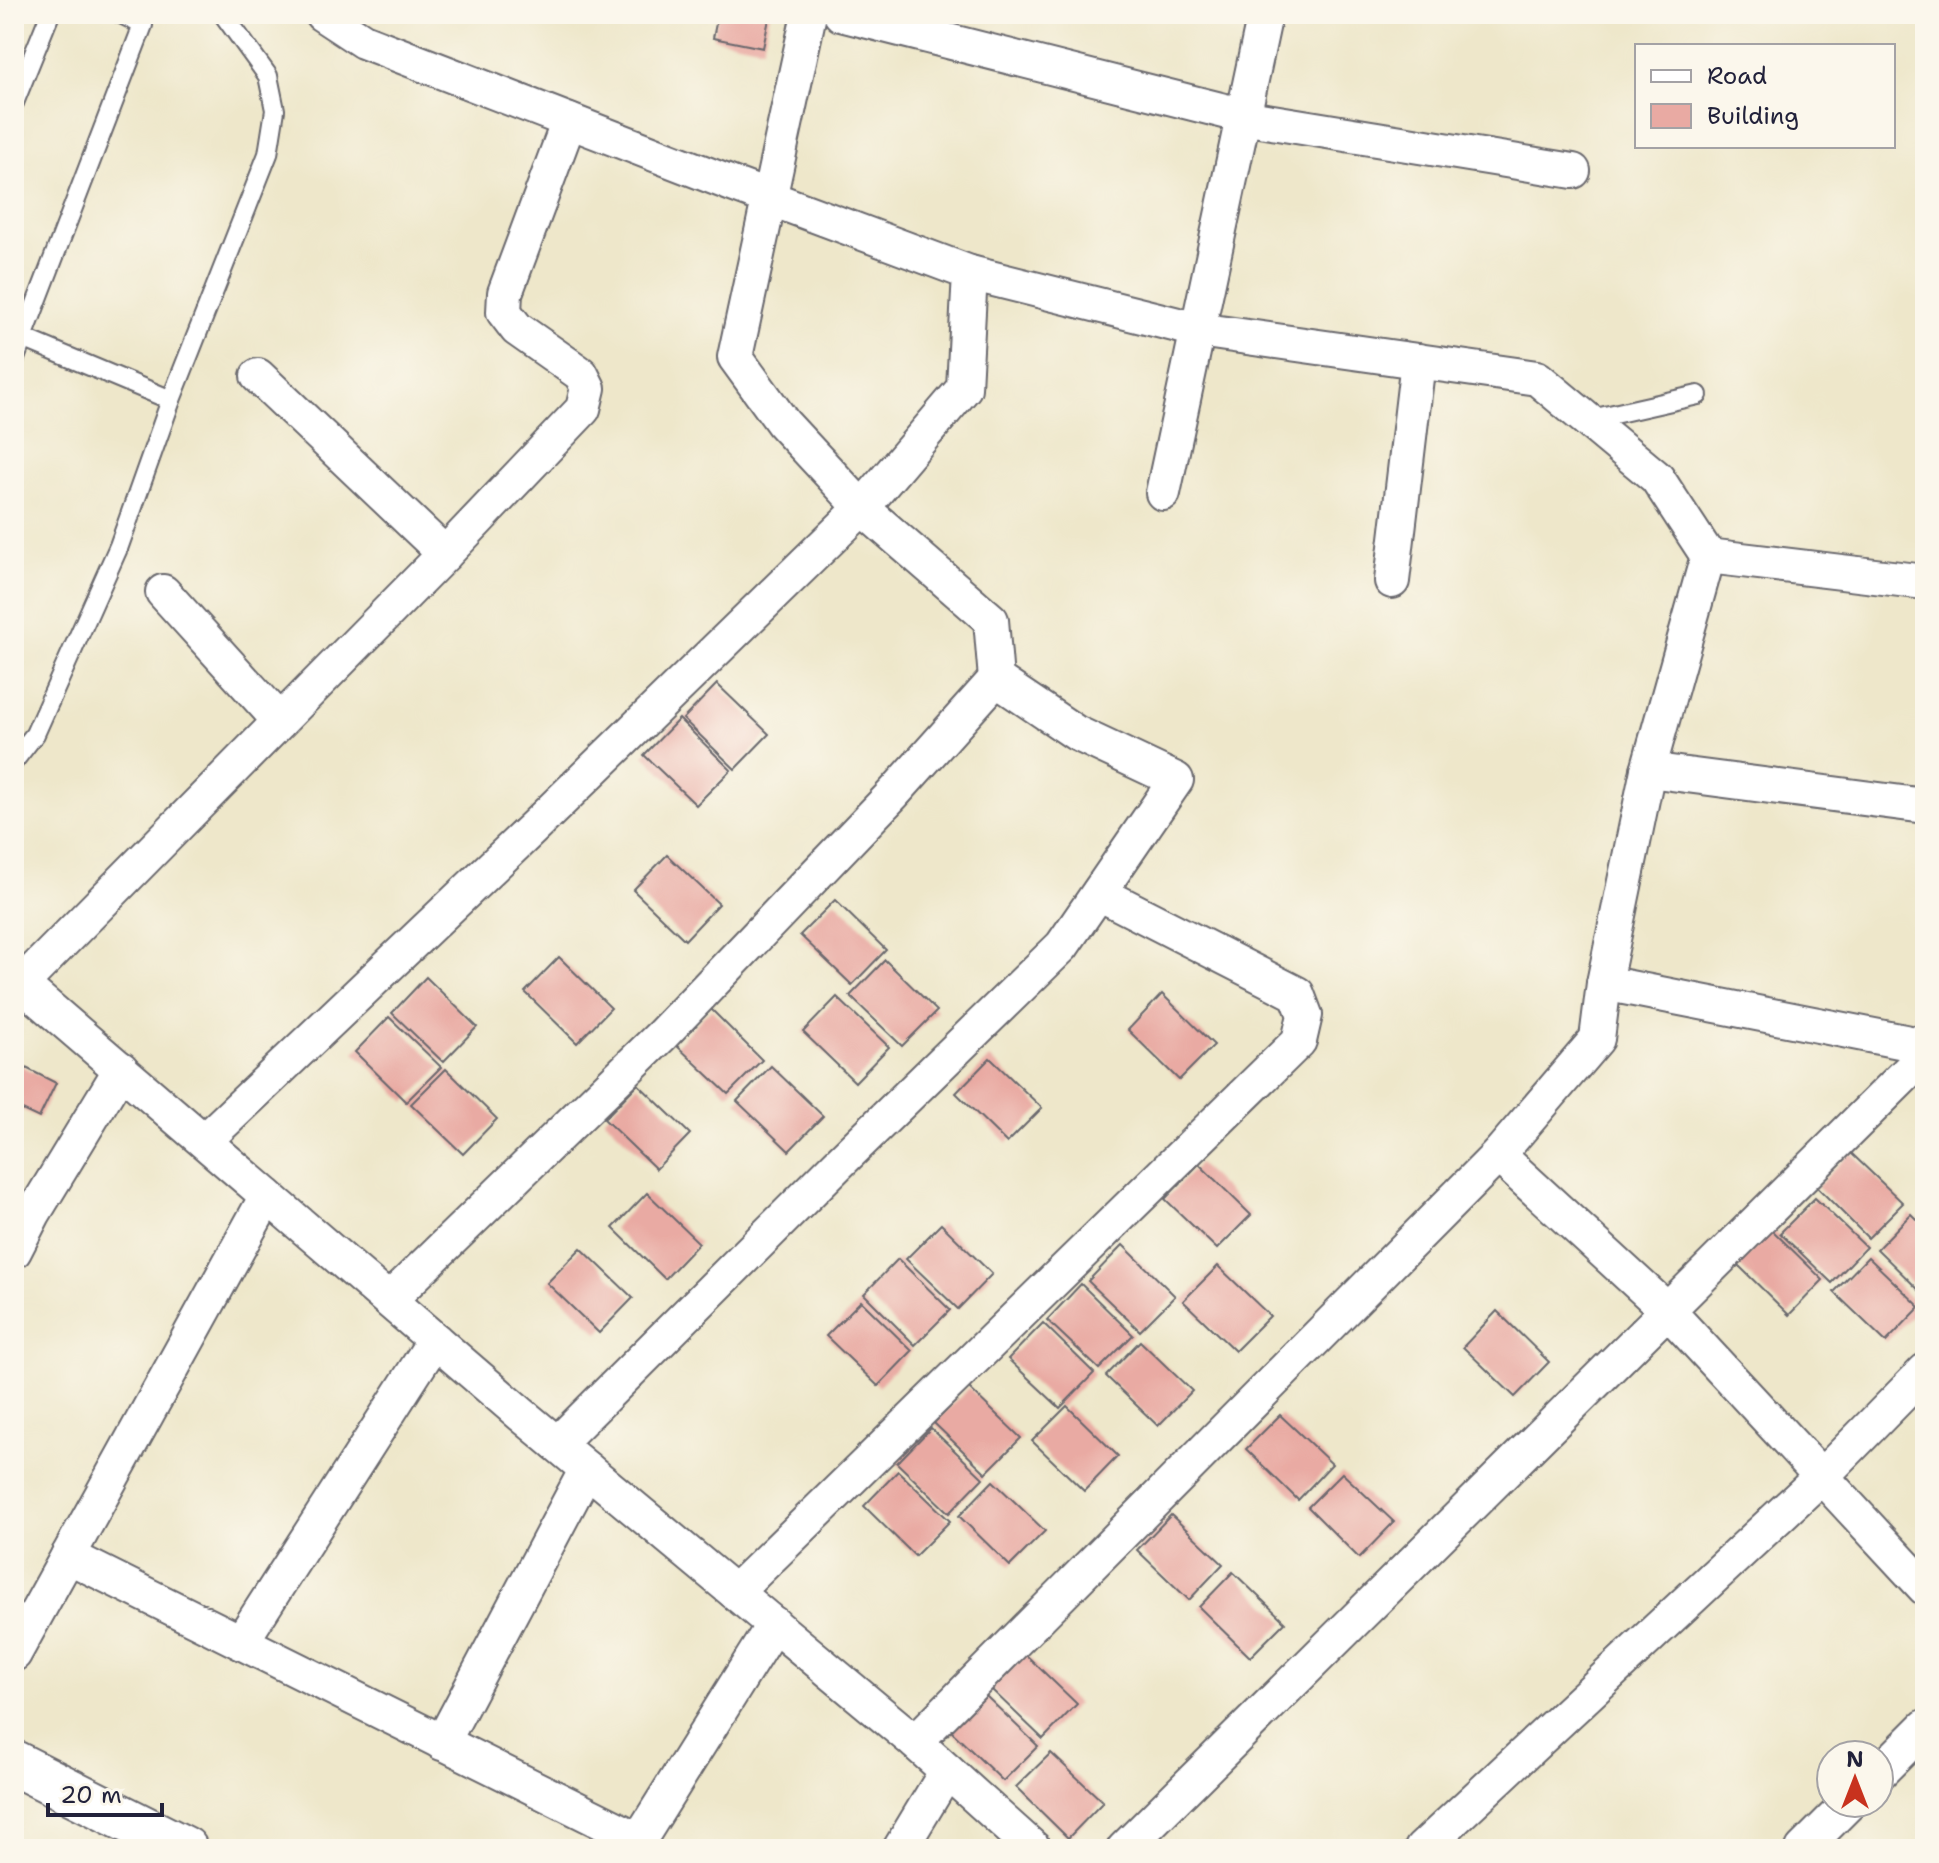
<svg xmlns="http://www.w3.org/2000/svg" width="1939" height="1863" font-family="'Shantell Sans',sans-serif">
	<rect width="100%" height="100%" fill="#fbf7ec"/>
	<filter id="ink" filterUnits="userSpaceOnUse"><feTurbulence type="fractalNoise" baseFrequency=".0125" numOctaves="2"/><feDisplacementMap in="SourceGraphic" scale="16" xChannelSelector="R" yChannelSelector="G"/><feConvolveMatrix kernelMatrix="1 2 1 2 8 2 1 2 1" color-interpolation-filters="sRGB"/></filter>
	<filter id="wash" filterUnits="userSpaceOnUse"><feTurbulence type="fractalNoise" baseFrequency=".006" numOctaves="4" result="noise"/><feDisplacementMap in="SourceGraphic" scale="32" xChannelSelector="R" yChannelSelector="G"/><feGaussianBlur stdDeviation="1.8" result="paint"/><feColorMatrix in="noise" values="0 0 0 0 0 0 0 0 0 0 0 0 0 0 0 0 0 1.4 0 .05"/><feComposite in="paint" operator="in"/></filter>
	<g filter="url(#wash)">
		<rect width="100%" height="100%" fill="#eee7ca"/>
		<g id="blocks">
			<g fill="#e9aaa3">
				<polygon points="718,14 770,14 763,48 713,38"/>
				<polygon points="717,684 769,734 735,769 683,719"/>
				<polygon points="679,719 731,770 696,805 644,755"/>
				<polygon points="667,855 719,904 685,940 633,890"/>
				<polygon points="835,900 886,950 852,985 800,935"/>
				<polygon points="559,957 611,1008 577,1043 525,992"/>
				<polygon points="885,960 937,1011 902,1046 850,996"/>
				<polygon points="426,977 477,1027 443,1062 392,1013"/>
				<polygon points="1162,994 1214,1045 1179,1080 1128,1030"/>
				<polygon points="837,997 889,1047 855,1082 803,1032"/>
				<polygon points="711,1009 762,1060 728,1094 676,1045"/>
				<polygon points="389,1017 441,1067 406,1102 355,1052"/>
				<polygon points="990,1058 1042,1108 1007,1143 956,1093"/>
				<polygon points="14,1062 56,1083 39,1118 14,1106"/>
				<polygon points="771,1066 823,1116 789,1151 737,1101"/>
				<polygon points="446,1069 497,1119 463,1154 411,1104"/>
				<polygon points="638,1084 690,1134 656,1169 604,1119"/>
				<polygon points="1851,1153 1903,1203 1868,1238 1817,1187"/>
				<polygon points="1199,1164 1251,1215 1217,1249 1165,1199"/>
				<polygon points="647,1193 699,1243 665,1279 613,1228"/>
				<polygon points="1815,1198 1866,1247 1832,1283 1780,1233"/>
				<polygon points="1911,1214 1925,1228 1925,1296 1877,1249"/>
				<polygon points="941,1224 992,1274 958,1309 906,1259"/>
				<polygon points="1772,1230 1823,1280 1789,1315 1738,1265"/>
				<polygon points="1123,1245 1175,1296 1140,1331 1088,1281"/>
				<polygon points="581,1248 633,1298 599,1333 547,1283"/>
				<polygon points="1868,1257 1920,1307 1886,1342 1834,1292"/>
				<polygon points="898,1259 950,1310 915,1345 864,1294"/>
				<polygon points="1218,1266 1270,1316 1235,1351 1183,1301"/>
				<polygon points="1081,1284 1133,1335 1099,1369 1047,1320"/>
				<polygon points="861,1301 912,1351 878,1386 826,1336"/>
				<polygon points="1497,1311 1549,1362 1515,1397 1463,1347"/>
				<polygon points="1043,1323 1094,1373 1060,1408 1008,1359"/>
				<polygon points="1140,1341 1192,1391 1158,1426 1106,1376"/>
				<polygon points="969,1388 1021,1438 986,1473 934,1423"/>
				<polygon points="1067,1406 1118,1456 1084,1491 1032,1441"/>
				<polygon points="1280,1415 1332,1464 1298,1500 1246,1449"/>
				<polygon points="931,1428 983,1478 949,1513 897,1463"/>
				<polygon points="898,1471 950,1521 915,1556 864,1506"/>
				<polygon points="1342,1473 1394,1522 1359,1558 1308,1507"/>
				<polygon points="993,1481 1045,1531 1010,1566 959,1516"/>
				<polygon points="1171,1515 1223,1564 1189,1600 1137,1550"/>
				<polygon points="1233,1572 1285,1622 1250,1657 1199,1607"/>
				<polygon points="1025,1654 1077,1704 1043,1739 991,1689"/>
				<polygon points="986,1696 1038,1746 1003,1781 951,1731"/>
				<polygon points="1051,1753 1103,1802 1068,1838 1016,1787"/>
			</g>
		</g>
	</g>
	<g filter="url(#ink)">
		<use href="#blocks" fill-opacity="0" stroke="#69676d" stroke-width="2"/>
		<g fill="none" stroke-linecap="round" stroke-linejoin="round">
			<g stroke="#69676d" stroke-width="22">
				<g id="lane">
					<polyline points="14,103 50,14"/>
					<polyline points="23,338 171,400"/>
					<polyline points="14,361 143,25 121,14"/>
					<polyline points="1587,420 1698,395"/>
					<polyline points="14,761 35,734 119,546 171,400 268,154 275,110 268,76 223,14"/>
				</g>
			</g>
			<g stroke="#69676d" stroke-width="38">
				<g id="street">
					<polyline points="322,14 363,41 732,184 970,273 1198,330 1537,378 1657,478 1708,556 1648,770 1604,983 1597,1039 1498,1155 915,1742"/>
					<polyline points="841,14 1260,120 1573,171"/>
					<polyline points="258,376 445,554"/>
					<polyline points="1163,493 1265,14"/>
					<polyline points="1708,556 1925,582"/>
					<polyline points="1392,581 1418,361"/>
					<polyline points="163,592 280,721"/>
					<polyline points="1648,770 1925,806"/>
					<polyline points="14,978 522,1415 915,1742 1034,1849"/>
					<polyline points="1604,983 1925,1046"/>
					<polyline points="21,984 445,554 583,409 588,388 581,374 517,329 504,312 505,293 569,121"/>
					<polyline points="204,1141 535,826 862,508 964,388 970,273"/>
					<polyline points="1498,1155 1667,1310 1925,1588"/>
					<polyline points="14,1251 33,1214 121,1069"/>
					<polyline points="389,1300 662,1035 894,793 996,679"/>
					<polyline points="557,1444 838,1164 1062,946 1176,780 1076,733 996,679 991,620 862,508 783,423 735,357 809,14"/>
					<polyline points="68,1556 639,1840 774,1624"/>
					<polyline points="735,1592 1299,1041 1305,1015 1297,994 1099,893"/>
					<polyline points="241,1642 435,1340"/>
					<polyline points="14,1654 267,1196"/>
					<polyline points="442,1743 587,1469"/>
					<polyline points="1879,1773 1925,1727"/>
					<polyline points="900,1849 947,1771"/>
					<polyline points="1124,1849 1925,1055"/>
					<polyline points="1422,1849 1822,1476 1925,1371"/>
					<polyline points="1803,1849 1849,1803"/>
				</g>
			</g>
			<g stroke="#69676d" stroke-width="48">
				<polyline id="secondary" points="14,1763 185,1849"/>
			</g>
			<use href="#lane" stroke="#fff" stroke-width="18"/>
			<use href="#street" stroke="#fff" stroke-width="34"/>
			<use href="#secondary" stroke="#fff" stroke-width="44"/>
		</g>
	</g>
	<rect width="1939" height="1863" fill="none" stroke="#fbf7ec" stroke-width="48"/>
	<rect x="1635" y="44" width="260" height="104" fill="#fbf7ec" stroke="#a4a2a5" stroke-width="2"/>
	<rect x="1651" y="70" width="40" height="12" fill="#ffffff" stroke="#a4a2a5" stroke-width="2"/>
	<text x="1707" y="84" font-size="24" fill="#22223b">Road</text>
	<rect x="1651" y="104" width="40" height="24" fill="#e9aaa3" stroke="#a4a2a5" stroke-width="2"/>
	<text x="1707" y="124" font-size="24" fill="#22223b">Building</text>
	<g transform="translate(1855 1779)"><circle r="38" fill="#fbf7ec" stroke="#a4a2a5" stroke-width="2"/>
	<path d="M0-6L14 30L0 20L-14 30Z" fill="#c8321e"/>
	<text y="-12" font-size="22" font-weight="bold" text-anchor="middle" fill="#22223b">N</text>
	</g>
	<path d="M48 1803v12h114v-12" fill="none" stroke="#22223b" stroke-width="4"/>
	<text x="60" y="1803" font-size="24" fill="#22223b" stroke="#fbf7ec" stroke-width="6" paint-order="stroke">20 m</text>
</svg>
